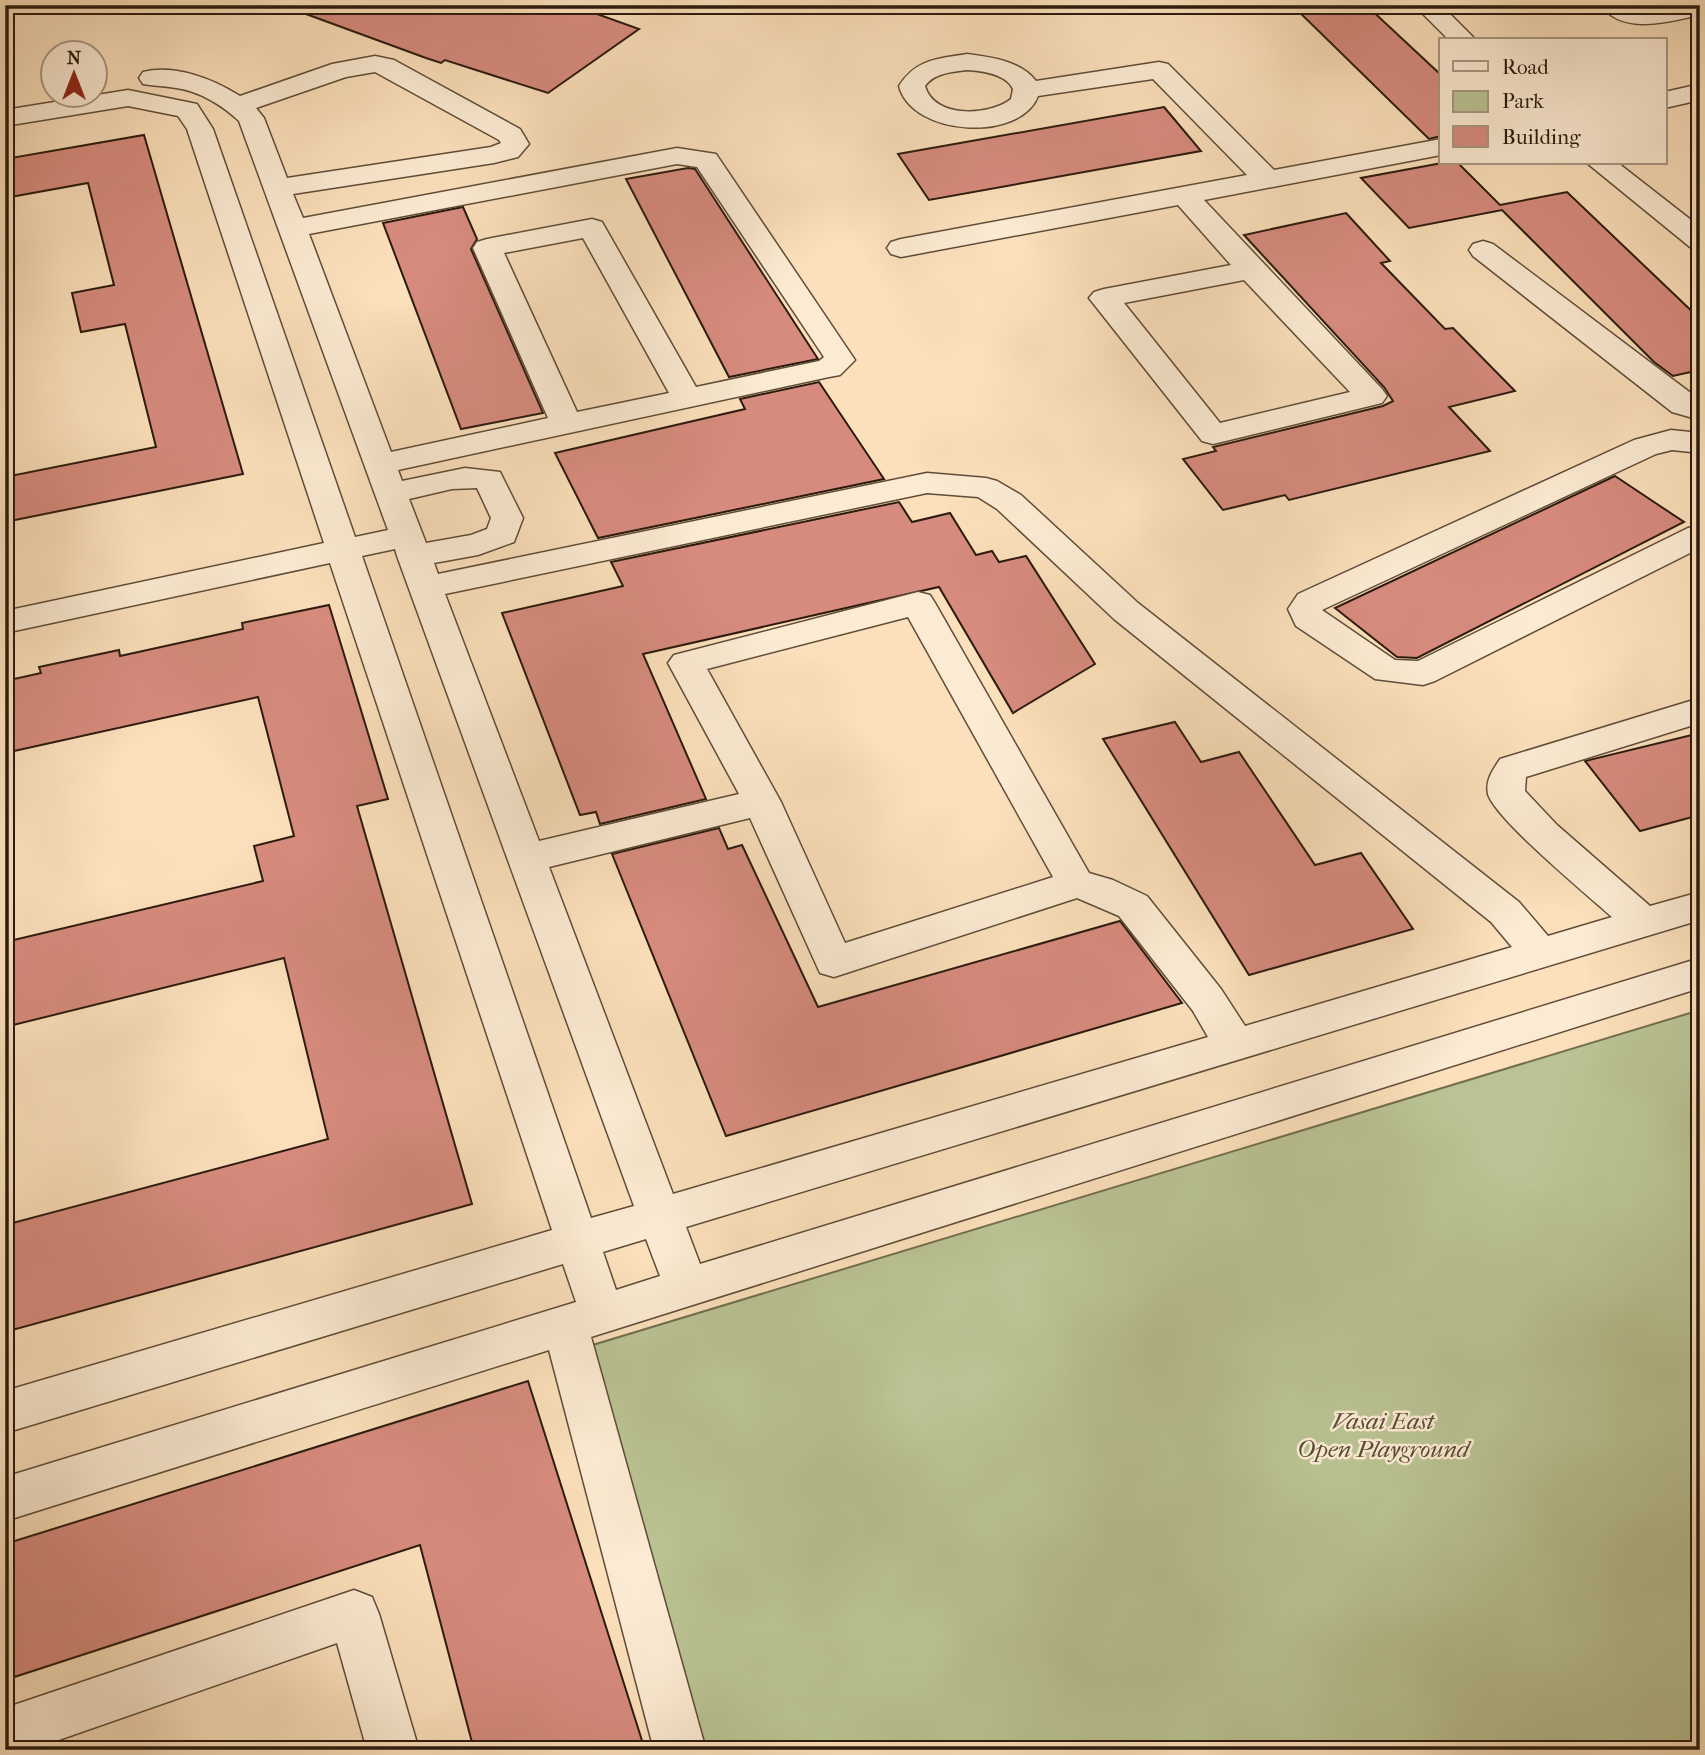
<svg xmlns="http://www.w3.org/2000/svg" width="1705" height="1755" font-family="'IM FELL French Canon',serif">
	<rect width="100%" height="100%" fill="#fbe0bb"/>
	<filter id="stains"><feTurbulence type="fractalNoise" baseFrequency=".00286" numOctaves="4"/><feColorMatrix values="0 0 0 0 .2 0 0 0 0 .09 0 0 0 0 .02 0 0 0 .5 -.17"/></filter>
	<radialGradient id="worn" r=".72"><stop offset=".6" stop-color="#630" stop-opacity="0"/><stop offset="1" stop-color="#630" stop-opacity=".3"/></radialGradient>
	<polygon fill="#bac393" stroke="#726f50" stroke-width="2" points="1700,1010 1700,1750 692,1750 553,1357"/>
	<g fill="#d78b7e" stroke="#2b1b0e" stroke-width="2">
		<polygon points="295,5 572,5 639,29 548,93 445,60 441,63 426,58 295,10"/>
		<polygon points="1292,5 1366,5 1441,75 1441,136 1429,139"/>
		<polygon points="1164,107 1201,151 929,200 898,154"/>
		<polygon points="144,135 243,474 5,522 5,477 156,447 125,324 81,332 72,293 114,285 88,183 5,198 5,159"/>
		<polygon points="1442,163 1458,163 1500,205 1567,192 1700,319 1700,370 1673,376 1654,362 1502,210 1409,228 1361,178"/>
		<polygon points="688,168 695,169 818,359 729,377 626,179"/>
		<polygon points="463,207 477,239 471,249 543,413 461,429 383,223"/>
		<polygon points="1346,213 1390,261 1381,263 1445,329 1453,328 1515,391 1449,407 1490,451 1289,500 1285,495 1223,510 1183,459 1216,451 1213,447 1383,406 1393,401 1384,387 1244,235"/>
		<polygon points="819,382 884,479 598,538 555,453 745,409 740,399"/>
		<polygon points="1615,476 1684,522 1417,658 1397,657 1335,608"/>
		<polygon points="899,502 912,522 950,513 976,555 992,551 999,562 1026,556 1095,664 1013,713 939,587 643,654 706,799 600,824 596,812 580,815 502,613 623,586 611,562"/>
		<polygon points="329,605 388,799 357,806 472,1204 5,1332 5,1225 328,1139 284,958 5,1027 5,942 263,881 254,846 294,836 258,697 5,753 5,681 41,673 39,667 119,650 120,656 243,629 242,623"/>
		<polygon points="1175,722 1201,762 1239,752 1315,865 1361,853 1413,929 1249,975 1103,739"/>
		<polygon points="1700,733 1700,815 1640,831 1585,761"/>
		<polygon points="719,828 728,849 742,845 818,1007 1120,921 1182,1003 726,1136 612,854"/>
		<polygon points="528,1381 645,1750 474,1750 420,1545 5,1680 5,1544"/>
	</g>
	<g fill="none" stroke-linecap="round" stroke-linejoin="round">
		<g stroke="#5f4c39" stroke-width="3">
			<g id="minor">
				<polygon points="1414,5 1441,5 1476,40 1449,40"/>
				<path d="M1601,5H1631L1644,9L1700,5V15C1671,21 1622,36 1601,5Z"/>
				<path d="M967,54C991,57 1021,61 1036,81L1159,62L1168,64L1274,170L1441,139V155L1204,200L1382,389L1387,396L1382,403L1213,444L1202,441L1089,298L1094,292L1104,289L1231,265L1178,205L901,257L891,254L887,248L891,242L901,239L1247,175L1153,79L1038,96C1021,142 912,137 899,86C916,59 937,59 967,54ZM967,70C983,71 1006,74 1013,89L1011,99C990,116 934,119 925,86C934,73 952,72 967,70ZM1244,280L1350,392L1220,423L1124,303Z"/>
				<path d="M375,56L394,60L520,129L529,144L518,157L494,163L293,194L303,218L677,148L716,154L855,360L840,375L829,377L398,470L402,481L465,468L500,472L523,518L514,542L478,555L434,563L438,574L927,473L986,478L997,481L1021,495L1138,603L1519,902L1548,936L1612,917C1589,896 1495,819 1488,794C1485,780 1493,770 1500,759L1700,698V723L1526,777L1525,791L1557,825L1650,906L1700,892V920L686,1227L700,1264L1700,958V988L591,1337L706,1750H654L549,1350L5,1521V1477L576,1302L563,1264L5,1433V1391L552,1230L330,563L5,633V611L324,543L187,129L178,116L128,106L5,126V110L128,90L197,104L213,129L355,537L388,530L239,121C222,105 199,91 176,88C165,86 154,86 143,84L139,78L143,72C175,64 213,79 240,96L332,64ZM375,72L499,140L501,143L491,147L287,178L264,118L256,108L346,77ZM677,164L697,167L824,357L819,361L696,387L602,222L592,219L487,239L477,242L473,248L548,418L391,452L309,234ZM583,238L669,393L577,412L504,253ZM477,488L491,518L487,529L471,535L426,543L409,499L452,489ZM927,493L978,497L997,509L1114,619L1491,922L1512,947L1245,1026L1221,989L1147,896L1113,880L1089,873L935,603L930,595L918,592L674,655L668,663L739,794L539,841L445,594ZM395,549L397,556L634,1206L591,1218L362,556ZM908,617L1053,877L845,943L781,802L707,669ZM750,818L820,973L834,977L1077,898L1119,916L1193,1011L1208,1037L673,1194L549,867ZM646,1239L660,1276L616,1290L603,1252Z"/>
				<polygon points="1700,84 1700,100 1665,108 1665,92"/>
				<polygon points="1587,163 1618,163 1700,227 1700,250 1690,247"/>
				<polygon points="1483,241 1493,244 1700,400 1700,420 1672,412 1473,256 1469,250 1473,244"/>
				<polygon points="1671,430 1700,433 1700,453 1672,450 1656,454 1322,610 1395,660 1418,661 1688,528 1700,525 1700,548 1435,681 1423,685 1375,679 1296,626 1288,609 1298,594 1634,440"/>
				<polygon points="354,1590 372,1597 379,1614 419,1750 367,1750 337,1643 30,1750 5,1750 5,1708"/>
			</g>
		</g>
		<use href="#minor" fill="#fcebd3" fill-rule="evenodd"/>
	</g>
	<g text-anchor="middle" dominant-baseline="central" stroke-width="5" stroke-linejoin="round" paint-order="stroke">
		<g font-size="24" font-style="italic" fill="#564d36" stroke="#fcebd3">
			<text x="1383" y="1421">Vasai East<tspan x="1383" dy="28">Open Playground</tspan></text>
		</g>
	</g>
	<rect width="1705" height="1755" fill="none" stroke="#fbe0bb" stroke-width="28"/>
	<rect x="7" y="7" width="1691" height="1741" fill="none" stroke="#2b1b0e" stroke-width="3.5"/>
	<rect x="14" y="14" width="1677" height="1727" fill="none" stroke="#2b1b0e" stroke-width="2"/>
	<rect x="1439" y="38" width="228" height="126" fill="#fcebd3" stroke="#a89884" stroke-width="2"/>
	<rect x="1453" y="61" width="35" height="10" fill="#fcebd3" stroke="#a89884" stroke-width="2"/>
	<text x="1502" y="74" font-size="21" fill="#2b1b0e">Road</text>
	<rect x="1453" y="91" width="35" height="21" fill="#bac393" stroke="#a89884" stroke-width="2"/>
	<text x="1502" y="108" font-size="21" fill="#2b1b0e">Park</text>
	<rect x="1453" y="126" width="35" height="21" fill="#d78b7e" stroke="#a89884" stroke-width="2"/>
	<text x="1502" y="144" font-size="21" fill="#2b1b0e">Building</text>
	<g transform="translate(74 74)"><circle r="33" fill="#fcebd3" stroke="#a89884" stroke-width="2"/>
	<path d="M0-5L12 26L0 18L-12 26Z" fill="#8f2418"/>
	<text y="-10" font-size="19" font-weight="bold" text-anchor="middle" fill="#2b1b0e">N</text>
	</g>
	<rect width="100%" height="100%" filter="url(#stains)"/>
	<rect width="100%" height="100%" fill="url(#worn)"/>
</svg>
